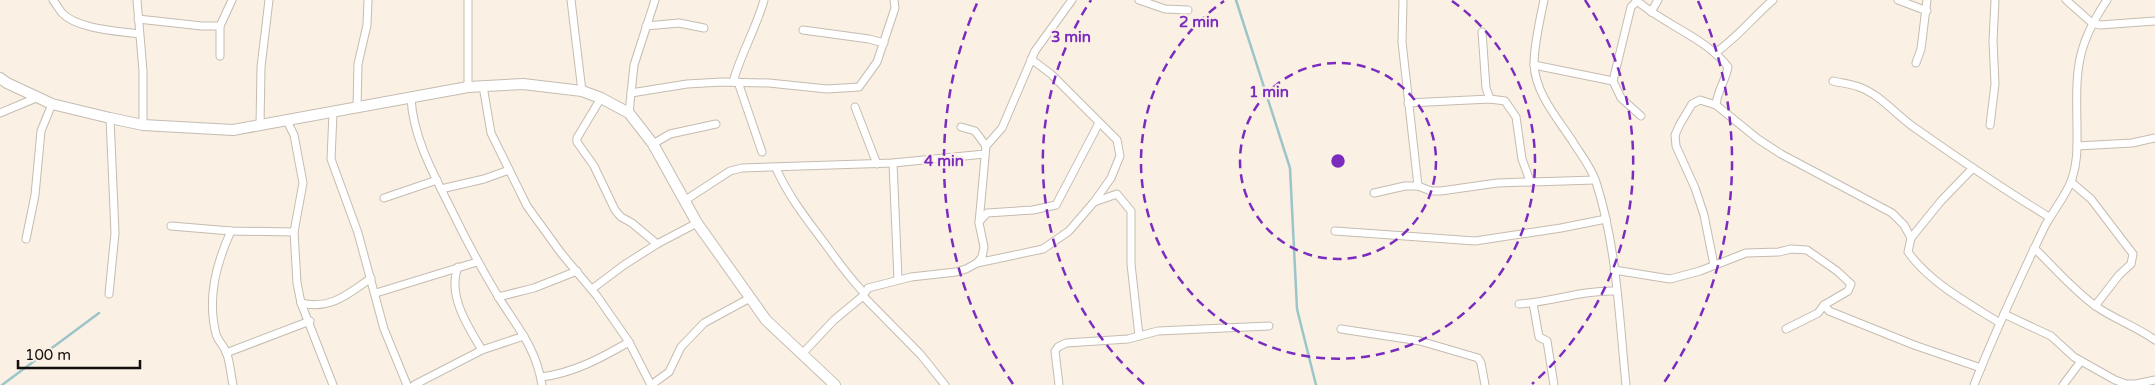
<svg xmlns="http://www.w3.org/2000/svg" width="2155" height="385" font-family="'Varela Round',sans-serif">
	<rect width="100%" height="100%" fill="#faf0e4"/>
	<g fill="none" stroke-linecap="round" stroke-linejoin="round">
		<g stroke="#9cc5ca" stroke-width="2.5">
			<polyline points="1236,0 1290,168 1297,309 1316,385"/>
			<polyline points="2,385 99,313"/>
		</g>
		<g stroke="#c5bcb1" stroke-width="9">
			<g id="street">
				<path d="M53,0C56,4 59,9 62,13C77,29 118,31 139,34"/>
				<polyline points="137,0 143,71 143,125"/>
				<polyline points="571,0 582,91"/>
				<polyline points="1139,0 1165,9 1188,10"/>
				<polyline points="1403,0 1402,42 1418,186"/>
				<path d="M1544,0C1540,19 1534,45 1534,64C1535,93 1558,119 1573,142C1581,155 1591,167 1596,182C1617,247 1619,317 1626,385"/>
				<path d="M1636,0C1664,25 1705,37 1728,67C1726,80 1717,91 1716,105L1758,139L1781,154L1892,213L1904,225L1911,238L1908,252C1930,283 1968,303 2000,323"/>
				<polyline points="1898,0 1927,11"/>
				<polyline points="2066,0 2092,23 2100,25 2155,21"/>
				<polyline points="1637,1 1631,7 1613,81 1621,98 1641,116"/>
				<polyline points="1651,12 1658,0"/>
				<polyline points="138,19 202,26 220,26"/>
				<polyline points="646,26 679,23 704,28"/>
				<polyline points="803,30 869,39 884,43"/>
				<polyline points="1482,32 1486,88 1490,99"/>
				<path d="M1715,53C1737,38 1753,17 1773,0"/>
				<polyline points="220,56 220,26 232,0"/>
				<polyline points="1916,63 1921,49 1927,0"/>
				<polyline points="1534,65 1613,81"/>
				<path d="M1833,81C1841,83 1851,84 1859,87C1881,95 1896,115 1915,128C1959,159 2003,189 2049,217"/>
				<path d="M733,82C741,53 756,29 764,0"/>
				<polyline points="738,82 762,152"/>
				<polyline points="483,86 491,133 527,206 561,253 597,296 629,342 651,385"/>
				<polyline points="468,87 468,0"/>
				<polyline points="631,93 687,84 722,82 769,83 827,89 859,87 877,62 895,8 894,0"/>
				<path d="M411,98C413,137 433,173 450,207C465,238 481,268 499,298C518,328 536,348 542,385"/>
				<polyline points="601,98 577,138 577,142 594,166 615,210 621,217 632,223 657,244"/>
				<polyline points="1408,103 1490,99 1505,101 1516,117 1522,159 1530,181"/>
				<polyline points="855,107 877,164"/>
				<polyline points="357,108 358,64 367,25 368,0"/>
				<polyline points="0,113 36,98"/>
				<polyline points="333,113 331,159 358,233 384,329 407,385"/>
				<polyline points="629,113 634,65 655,0"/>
				<polyline points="287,121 294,135 303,183 294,232 297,283 301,303 333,385"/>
				<polyline points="1990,125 1995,84 1993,41 1995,0"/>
				<polyline points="260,126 261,67 269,0"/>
				<polyline points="653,144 670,134 716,124"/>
				<polyline points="986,146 1002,128 1035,51 1072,0"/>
				<polyline points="2077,146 2132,143 2155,138"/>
				<polyline points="893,163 898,279"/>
				<path d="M776,168C788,196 808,221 826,245C838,262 850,278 864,293"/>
				<polyline points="2071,182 2091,199 2133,254 2131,264 2119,275 2095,306"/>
				<polyline points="441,189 484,179 509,170"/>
				<polyline points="1374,193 1405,186 1418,186 1431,191 1441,191 1497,183 1595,180"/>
				<polyline points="384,198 437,180"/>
				<polyline points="684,201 730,171 742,168 893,163 985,154"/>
				<polyline points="1094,202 1117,194 1131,211 1131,264 1139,336"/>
				<polyline points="979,222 987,213 1033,210 1056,205 1099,123"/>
				<polyline points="171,226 231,231 294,232"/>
				<path d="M231,231C216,264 207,298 216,334C218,341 225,347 227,354C230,364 231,375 233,385"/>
				<polyline points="1335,231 1475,241 1561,228 1606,219"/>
				<polyline points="1911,238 1941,201 1973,168"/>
				<polyline points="26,239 35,195 41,131 52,104"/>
				<path d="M2034,248C2055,268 2074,291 2097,307C2116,320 2137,327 2155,340"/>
				<polyline points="977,263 1043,249 1069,231 1094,202 1111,178 1120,156 1117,140 1051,74 1031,59"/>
				<polyline points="1714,265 1704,215 1695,188 1676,146 1675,135 1680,124 1692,104 1700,100 1716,105"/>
				<path d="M458,267C447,295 468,327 482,350"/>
				<polyline points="1614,270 1670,279 1700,271 1746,253 1779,252 1791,249 1807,250 1837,271 1851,284 1848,291 1824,305 1818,313 1786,329"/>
				<polyline points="592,289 624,265 657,244 697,223"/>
				<polyline points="376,293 477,262"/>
				<polyline points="109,294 115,233 110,118"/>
				<polyline points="863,296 921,355 945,385"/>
				<polyline points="498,297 534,288 577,271"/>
				<path d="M301,303C331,310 348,294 371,278"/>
				<polyline points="1533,303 1539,337 1547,341 1554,385"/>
				<path d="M1519,304C1552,302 1582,290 1616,291"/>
				<polyline points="1824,305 1829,311 1914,345 1981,368"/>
				<polyline points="2004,314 2051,336 2074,357 2115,380 2126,384 2136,384 2155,380"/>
				<polyline points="1341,329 1420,341 1478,358 1481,363 1485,385"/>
				<polyline points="226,353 310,321"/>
				<polyline points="802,354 834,320 863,296 868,288 911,277 956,272 966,269 977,263 982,257 984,247 979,223 986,146 975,131 961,127"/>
				<path d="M541,377C574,373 601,358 629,342"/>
				<polyline points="414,385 482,350 524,336"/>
				<polyline points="651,385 669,372 681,347 704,323 750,298"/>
				<polyline points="1059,385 1055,351 1058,347 1066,343 1128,339 1158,331 1269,326"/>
				<path d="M1974,385C1995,332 2019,280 2044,228C2052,212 2066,196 2072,179C2078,160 2077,146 2077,126C2076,72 2075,47 2107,0"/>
				<polyline points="2063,385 2081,361"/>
			</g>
		</g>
		<g stroke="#c5bcb1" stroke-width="12">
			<polyline id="secondary" points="0,78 7,83 52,104 110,118 143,125 233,130 468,87 523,84 582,91 601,98 629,113 653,144 697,223 766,320 835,385"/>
		</g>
		<use href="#street" stroke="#fff" stroke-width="7"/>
		<use href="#secondary" stroke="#fff" stroke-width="10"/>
	</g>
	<g fill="none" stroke="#7b2cbf" stroke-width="2.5" stroke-dasharray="9 6">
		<circle cx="1338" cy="161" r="98"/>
		<path d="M1452 1A197 197 0 1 1 1224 1"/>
		<path d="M1144 384A295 295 0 0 1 1091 0M1585 0A295 295 0 0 1 1532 384"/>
		<path d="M1013 384A394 394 0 0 1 978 1M1698 1A394 394 0 0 1 1663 384"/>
	</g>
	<circle cx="1338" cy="161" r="8" fill="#7b2cbf" stroke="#faf0e4" stroke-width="2.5"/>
	<g font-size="15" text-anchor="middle" font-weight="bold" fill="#7b2cbf" stroke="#faf0e4" stroke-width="4.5" stroke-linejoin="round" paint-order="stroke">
		<text x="1199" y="27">2 min</text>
		<text x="1071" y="42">3 min</text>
		<text x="1269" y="97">1 min</text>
		<text x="944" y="166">4 min</text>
	</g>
	<path d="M18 360v8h122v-8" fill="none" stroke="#130f0c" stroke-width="2.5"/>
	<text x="25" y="360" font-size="15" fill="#130f0c" stroke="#faf0e4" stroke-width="4" paint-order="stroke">100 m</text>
</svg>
